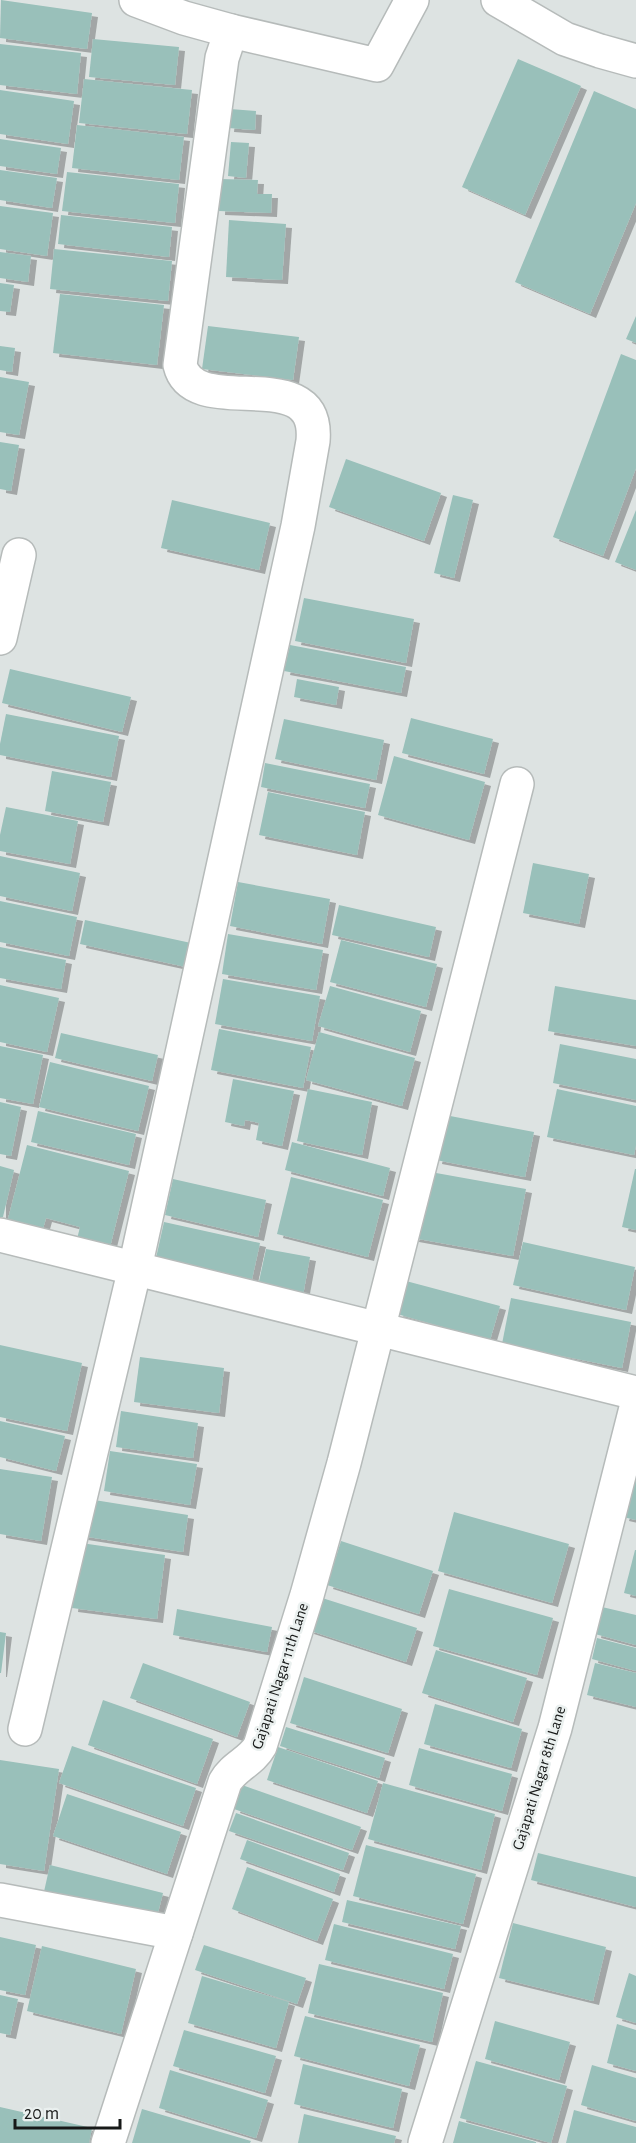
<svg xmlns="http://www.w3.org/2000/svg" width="636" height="2143" font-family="'Alegreya Sans',sans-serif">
	<defs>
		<filter id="shadow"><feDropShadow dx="6" dy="4" stdDeviation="0" flood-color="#0004"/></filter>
	</defs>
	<rect width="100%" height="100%" fill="#dde3e2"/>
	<g fill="#99c0ba" filter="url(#shadow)">
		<polygon points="1,0 92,13 87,49 0,38"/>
		<polygon points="93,39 179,47 175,85 89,77"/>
		<polygon points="0,44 81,53 77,94 0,85"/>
		<polygon points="518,59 581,86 525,215 462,187"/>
		<polygon points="84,79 192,90 187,134 79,123"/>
		<polygon points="0,90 74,101 68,144 0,134"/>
		<polygon points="594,91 636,109 636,203 590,314 515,282"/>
		<polygon points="230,109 256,111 255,130 228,128"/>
		<polygon points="77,125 184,137 179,180 72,168"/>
		<polygon points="0,139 61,148 57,174 0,166"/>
		<polygon points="231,142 249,143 246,178 228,176"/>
		<polygon points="0,170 57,178 52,208 0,200"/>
		<polygon points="67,172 179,184 175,223 62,211"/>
		<polygon points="220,179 258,180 257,194 272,194 271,213 219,211"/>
		<polygon points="0,206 53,213 47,256 0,249"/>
		<polygon points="61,215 172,227 169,257 58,244"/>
		<polygon points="229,220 286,224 282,280 226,277"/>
		<polygon points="54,249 172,261 168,301 50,289"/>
		<polygon points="0,252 31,256 28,282 0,278"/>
		<polygon points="0,283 14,285 10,312 0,311"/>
		<polygon points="60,294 164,305 157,365 53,353"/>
		<polygon points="636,316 636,343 626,339"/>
		<polygon points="208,326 299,337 293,380 202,369"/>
		<polygon points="0,346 15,348 12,372 0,370"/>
		<polygon points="621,354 636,360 636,468 603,556 553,537"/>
		<polygon points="0,377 29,382 19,435 0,432"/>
		<polygon points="0,442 19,445 11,491 0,489"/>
		<polygon points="346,459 441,493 424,541 329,507"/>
		<polygon points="453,495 473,500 454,578 434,573"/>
		<polygon points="172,500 270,523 259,570 161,548"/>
		<polygon points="636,510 636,570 615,562"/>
		<polygon points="304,598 414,619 406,663 295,641"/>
		<polygon points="290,645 406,667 401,693 284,671"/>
		<polygon points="10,669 131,697 122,732 2,703"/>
		<polygon points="297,679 339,687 336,705 294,697"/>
		<polygon points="6,714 119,736 111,777 0,755 0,744"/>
		<polygon points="411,718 493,739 484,774 402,753"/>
		<polygon points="284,719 384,740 376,780 275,759"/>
		<polygon points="394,756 485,782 469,840 378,815"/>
		<polygon points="265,763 370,784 365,808 261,787"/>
		<polygon points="52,771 111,782 103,822 45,811"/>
		<polygon points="268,792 365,812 357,855 259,835"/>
		<polygon points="6,807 78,821 70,864 0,851 0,835"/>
		<polygon points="0,856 80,873 72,911 0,896"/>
		<polygon points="533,863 589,874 579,924 523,913"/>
		<polygon points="238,882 330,899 322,944 230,926"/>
		<polygon points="0,901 77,917 69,956 0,942"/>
		<polygon points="339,905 436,927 429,957 332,935"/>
		<polygon points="85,920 191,943 186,967 80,944"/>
		<polygon points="228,934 323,950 316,990 222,974"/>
		<polygon points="341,940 437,964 426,1007 330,982"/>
		<polygon points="0,947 66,960 61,989 0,978"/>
		<polygon points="223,979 320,996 312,1041 215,1024"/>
		<polygon points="0,985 59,998 47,1052 0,1042"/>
		<polygon points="330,986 421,1011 410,1052 318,1026"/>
		<polygon points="555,986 636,1000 636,1046 548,1031"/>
		<polygon points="219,1029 311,1047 303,1088 211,1070"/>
		<polygon points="319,1032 415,1058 402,1106 306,1080"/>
		<polygon points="61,1033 158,1055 152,1081 55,1058"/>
		<polygon points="560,1044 636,1059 636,1100 553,1083"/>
		<polygon points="0,1046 43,1055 33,1104 0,1098"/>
		<polygon points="50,1062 149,1086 138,1131 39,1107"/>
		<polygon points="233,1079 294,1091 282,1146 256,1140 259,1123 245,1120 244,1126 225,1122"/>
		<polygon points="308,1089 372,1102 362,1155 297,1141"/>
		<polygon points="557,1089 636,1106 636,1145 634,1155 547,1137"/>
		<polygon points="0,1102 21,1107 11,1156 0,1154"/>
		<polygon points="38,1111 136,1134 129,1165 31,1142"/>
		<polygon points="445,1115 534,1132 525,1177 436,1160"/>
		<polygon points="292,1142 390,1168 383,1196 285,1170"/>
		<polygon points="27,1145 129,1171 110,1247 77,1239 80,1227 46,1218 43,1229 8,1219"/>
		<polygon points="0,1166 14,1170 3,1217 0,1217"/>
		<polygon points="635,1169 636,1169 636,1230 622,1227"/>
		<polygon points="425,1171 526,1189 513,1256 413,1238"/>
		<polygon points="291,1177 383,1200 368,1257 277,1234"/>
		<polygon points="173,1179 266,1200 258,1237 165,1215"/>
		<polygon points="164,1222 260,1243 252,1279 156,1258"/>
		<polygon points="523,1242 635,1267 626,1310 513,1285"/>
		<polygon points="266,1249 310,1257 303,1295 258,1286"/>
		<polygon points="406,1281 500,1306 490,1340 397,1314"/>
		<polygon points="511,1298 631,1322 622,1368 502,1344"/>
		<polygon points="0,1345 82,1363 67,1431 0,1417"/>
		<polygon points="140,1357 224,1368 219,1413 134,1402"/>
		<polygon points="121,1411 198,1423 193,1458 116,1447"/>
		<polygon points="0,1421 65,1436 56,1471 0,1457"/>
		<polygon points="110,1451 197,1464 190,1505 104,1491"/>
		<polygon points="0,1469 52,1477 41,1541 0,1534"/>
		<polygon points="636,1472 636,1520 623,1517"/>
		<polygon points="88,1499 188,1515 183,1552 82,1536"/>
		<polygon points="454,1512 569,1544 552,1603 438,1571"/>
		<polygon points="341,1541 433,1571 419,1614 327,1585"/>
		<polygon points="81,1543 165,1555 157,1619 72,1608"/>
		<polygon points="635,1550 636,1550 636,1596 624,1593"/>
		<polygon points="449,1589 553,1618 537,1675 433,1646"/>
		<polygon points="319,1597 417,1628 406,1662 308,1630"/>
		<polygon points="602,1607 636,1615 636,1645 595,1634"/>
		<polygon points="177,1609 272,1627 267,1652 173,1635"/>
		<polygon points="0,1632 6,1633 1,1673 0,1673"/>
		<polygon points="597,1638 636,1648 636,1671 592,1659"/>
		<polygon points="436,1650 527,1678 513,1722 422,1693"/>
		<polygon points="143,1663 250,1702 237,1737 130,1698"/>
		<polygon points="595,1663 636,1673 636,1707 587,1695"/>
		<polygon points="304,1677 402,1709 388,1753 290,1723"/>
		<polygon points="103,1700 213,1739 197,1784 88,1745"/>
		<polygon points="435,1704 522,1729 511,1768 424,1744"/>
		<polygon points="286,1727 385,1758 379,1778 280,1746"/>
		<polygon points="72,1746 196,1788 183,1826 59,1783"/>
		<polygon points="278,1747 378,1781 367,1813 267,1780"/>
		<polygon points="419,1748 512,1774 502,1811 409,1785"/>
		<polygon points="0,1760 59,1769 44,1871 0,1864"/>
		<polygon points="383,1783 495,1814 481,1870 368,1839"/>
		<polygon points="242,1785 361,1827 352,1850 234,1809"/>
		<polygon points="67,1794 181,1832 167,1874 53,1836"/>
		<polygon points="236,1813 349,1853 343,1870 229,1831"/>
		<polygon points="247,1840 340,1874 334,1892 240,1859"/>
		<polygon points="366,1845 476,1874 463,1924 353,1896"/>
		<polygon points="538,1853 636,1877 636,1907 531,1880"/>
		<polygon points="50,1865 163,1893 155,1924 43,1896"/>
		<polygon points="247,1867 333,1899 317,1941 232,1909"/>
		<polygon points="347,1900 461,1926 455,1949 342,1922"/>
		<polygon points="513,1923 606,1947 593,2001 499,1978"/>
		<polygon points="334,1924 453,1954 444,1989 325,1960"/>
		<polygon points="0,1937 36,1945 25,1995 0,1990"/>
		<polygon points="204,1945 306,1978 297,2004 195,1970"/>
		<polygon points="42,1946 136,1969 121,2034 27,2011"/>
		<polygon points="319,1964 443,1993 432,2042 308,2013"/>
		<polygon points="629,1973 636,1976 636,2023 616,2017"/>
		<polygon points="202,1976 289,2002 276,2048 188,2023"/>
		<polygon points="0,1995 18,1999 10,2035 0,2033"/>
		<polygon points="305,2016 420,2045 409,2086 294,2056"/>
		<polygon points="495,2021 570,2042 559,2080 485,2059"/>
		<polygon points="617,2024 636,2030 636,2071 607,2063"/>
		<polygon points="184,2030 276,2056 265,2093 173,2066"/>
		<polygon points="476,2061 567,2086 551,2143 460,2118"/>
		<polygon points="303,2064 402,2089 393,2128 294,2104"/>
		<polygon points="592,2065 636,2078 636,2121 581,2105"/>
		<polygon points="170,2070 268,2100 256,2138 159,2108"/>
		<polygon points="0,2107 92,2128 89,2143 0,2143"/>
		<polygon points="142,2109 251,2141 250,2143 132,2143"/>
		<polygon points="574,2110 636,2127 636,2143 566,2143"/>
		<polygon points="304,2114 396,2136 394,2143 298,2143"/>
		<polygon points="459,2121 536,2142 536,2143 453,2143"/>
	</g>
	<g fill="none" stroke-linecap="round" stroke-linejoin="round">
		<g stroke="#b6bbba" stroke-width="36">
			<g id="street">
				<polyline points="136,0 184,18 231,31"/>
				<polyline points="498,0 565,39 600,51 636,61"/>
				<polyline points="0,638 19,555"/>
				<polyline points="0,1235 636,1393"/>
				<path d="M25,1729L135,1268L298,526L313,441C320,358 194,423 180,365L222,58L231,31L377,65L412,0"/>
				<polyline points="0,1900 176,1933"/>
				<path d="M108,2143L225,1782C234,1766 251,1762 260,1746L307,1595L344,1463L517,784"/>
				<polyline points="425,2143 555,1728 636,1408"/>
			</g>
		</g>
		<use href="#street" stroke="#fff" stroke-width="33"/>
	</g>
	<g text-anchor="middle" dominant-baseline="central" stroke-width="5" stroke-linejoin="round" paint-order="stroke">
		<g font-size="16" fill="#171918" stroke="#eaf0ef">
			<text transform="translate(280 1676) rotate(-72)">Gajapati Nagar 11th Lane</text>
			<text transform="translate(539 1778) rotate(-73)">Gajapati Nagar 8th Lane</text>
		</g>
	</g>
	<path d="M15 2119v9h105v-9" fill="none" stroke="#171918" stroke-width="3"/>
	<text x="24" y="2119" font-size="18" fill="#171918" stroke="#eaf0ef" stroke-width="4.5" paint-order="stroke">20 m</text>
</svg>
